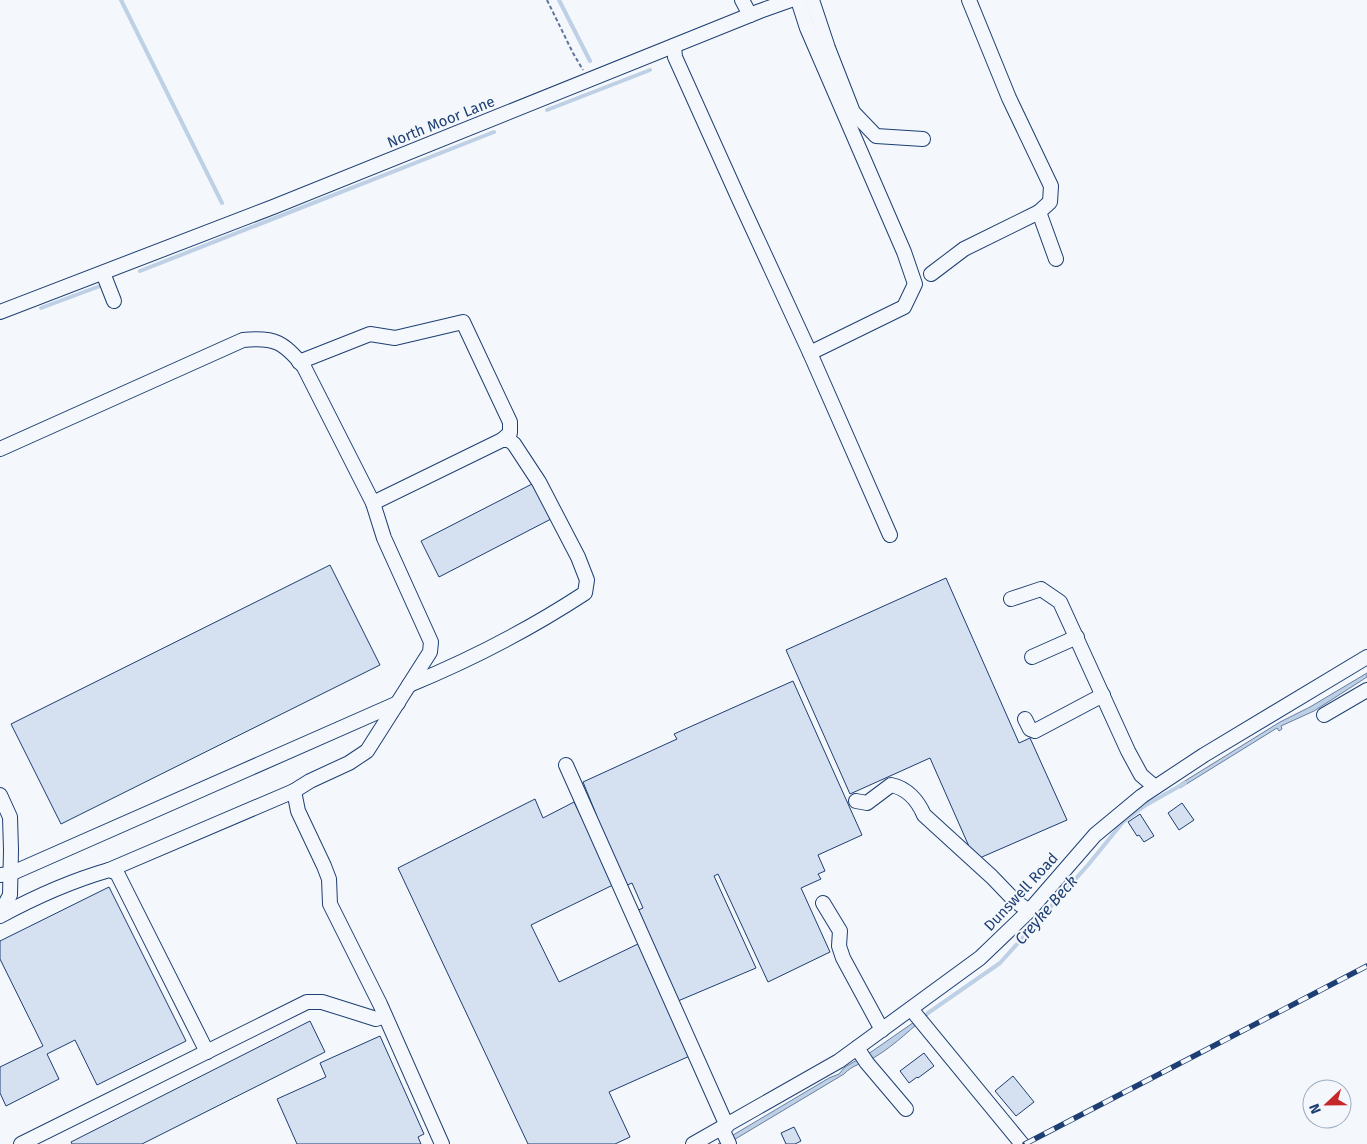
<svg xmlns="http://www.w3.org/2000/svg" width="1367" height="1144" font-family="'Fira Sans',sans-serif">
	<rect width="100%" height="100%" fill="#f4f7fb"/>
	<g fill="#bed0e5" stroke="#687fa3">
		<polygon points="1367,673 1367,677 1314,711 1281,726 1282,729 1279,731 1277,728 1180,788 1180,784 1280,722 1310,707"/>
		<path d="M930,1011L931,1012C913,1027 895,1045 875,1057C864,1063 852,1065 844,1074L727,1144H718L829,1078L839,1074L845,1067L871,1052Z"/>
	</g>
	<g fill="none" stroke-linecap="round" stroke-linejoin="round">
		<g stroke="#bed0e5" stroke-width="4">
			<polyline points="121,0 222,203"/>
			<polyline points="559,0 590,61"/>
			<polyline points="547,110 650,70"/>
			<polyline points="140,271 494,132"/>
			<polyline points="41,308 100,286"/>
			<polyline points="928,1013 1000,963 1088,865 1123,822 1146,805 1185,783"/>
		</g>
	</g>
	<g fill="#d5e0f0" stroke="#1d3f73">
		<polygon points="532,484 551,519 439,577 421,541"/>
		<polygon points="330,565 380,665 61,824 11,724"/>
		<polygon points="946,578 1019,743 1030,738 1067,820 975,860 930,758 850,794 786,650"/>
		<polygon points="793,681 862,835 818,855 825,871 818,874 821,879 801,888 830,952 768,982 718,874 714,876 756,968 678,1001 636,911 643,908 632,883 625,886 592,816 596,814 583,782 677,739 674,734"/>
		<polygon points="535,799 543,818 574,802 615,884 531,925 559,982 640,943 692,1055 609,1092 630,1137 615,1144 528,1144 398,868"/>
		<polygon points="1182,803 1194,820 1179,830 1168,813"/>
		<polygon points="1140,814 1154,836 1144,842 1139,835 1137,836 1128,822"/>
		<polygon points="109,887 186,1041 97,1085 75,1040 47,1054 59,1079 6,1106 0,1093 0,1067 43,1046 0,959 0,941"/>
		<polygon points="310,1021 325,1052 142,1144 72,1144 71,1142"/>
		<polygon points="380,1036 424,1134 418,1137 421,1144 297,1144 277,1099 326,1077 320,1063"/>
		<polygon points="924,1053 934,1066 918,1078 917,1077 909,1083 900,1071"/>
		<polygon points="1013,1076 1034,1102 1016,1116 995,1091"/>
		<polygon points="794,1127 801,1141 795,1144 786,1144 781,1133"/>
	</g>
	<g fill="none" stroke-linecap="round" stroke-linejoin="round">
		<g stroke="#1d3f73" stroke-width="16">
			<g id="minor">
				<polyline points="742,0 750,15"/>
				<polyline points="798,0 807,28 904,252 915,284 904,307 810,353"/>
				<polyline points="812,0 828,48 853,112 876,136 923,139"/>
				<polyline points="969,0 1009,98 1051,186 1050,202 1039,212 1056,259"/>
				<polyline points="674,46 675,57 738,197 810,353 890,535"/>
				<polyline points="103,273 114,301"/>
				<polyline points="931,274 964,249 1039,212"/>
				<polyline points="0,312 273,207 760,11 791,0"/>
				<polyline points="299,362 370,334 395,338 463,322 510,422 510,433 502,440"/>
				<path d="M0,449L243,340C275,337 284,342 304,367L373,503L384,538L431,642L430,652L367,751L349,763L310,781L294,791L298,811L324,866L329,879L330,904L380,1004L442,1144"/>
				<path d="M373,503L502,440H509L514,444L539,482L578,557L587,580L585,593C530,629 470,660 409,685"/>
				<polyline points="1011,599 1041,589 1060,602 1128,751 1141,775 1155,787"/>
				<polyline points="1032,657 1077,637"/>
				<polyline points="1324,715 1367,690"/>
				<polyline points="1025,719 1030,729 1035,731 1103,695"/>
				<polyline points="566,765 727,1126"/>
				<polyline points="0,795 10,817 11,850 10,895 0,914"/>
				<path d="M856,801L867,803L891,785C907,788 918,801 924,815L992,877L1015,901L1029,911"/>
				<polyline points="109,870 294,791"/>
				<polyline points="0,875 10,874 398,703"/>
				<polyline points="823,903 840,931 839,946 843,958 882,1030"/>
				<path d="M0,916C35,897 71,881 109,870L117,873L207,1052"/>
				<polyline points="911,1009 1022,1144"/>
				<polyline points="857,1048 867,1063 906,1109"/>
				<polyline points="722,1129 729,1144"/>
				<polyline points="21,1144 307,1002 322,1002 376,1019 385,1016"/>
				<polyline points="693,1144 839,1061 980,958 1029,911 1095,835 1142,796 1204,755 1367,657"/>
			</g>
		</g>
		<polyline stroke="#5e769c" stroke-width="2" stroke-dasharray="4 2.5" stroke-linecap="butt" points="547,0 573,53 583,70"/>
		<use href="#minor" stroke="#f4f7fb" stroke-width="14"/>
		<g stroke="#1d3f73" stroke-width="5.5">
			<polyline id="rail" points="1025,1144 1367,966"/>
		</g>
		<use href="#rail" stroke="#f4f7fb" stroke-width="4" stroke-dasharray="11" stroke-linecap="butt"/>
	</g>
	<g text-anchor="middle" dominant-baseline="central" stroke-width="4" stroke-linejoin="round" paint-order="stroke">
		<g font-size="15" fill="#1d3f73" stroke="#f4f7fb">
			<text transform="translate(441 122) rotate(-22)">North Moor Lane</text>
			<text transform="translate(1021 892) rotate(-47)">Dunswell Road</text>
		</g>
		<g font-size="16" font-style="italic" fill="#1d3f73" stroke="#f4f7fb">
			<text transform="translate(1046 910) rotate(-49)">Creyke Beck</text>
		</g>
	</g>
	<g transform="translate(1327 1104) rotate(248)"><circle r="24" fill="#f4f7fb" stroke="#9eadc5"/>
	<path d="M0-4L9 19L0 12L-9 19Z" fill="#c62828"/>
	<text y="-8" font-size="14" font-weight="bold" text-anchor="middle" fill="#1d3f73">N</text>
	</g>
</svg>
